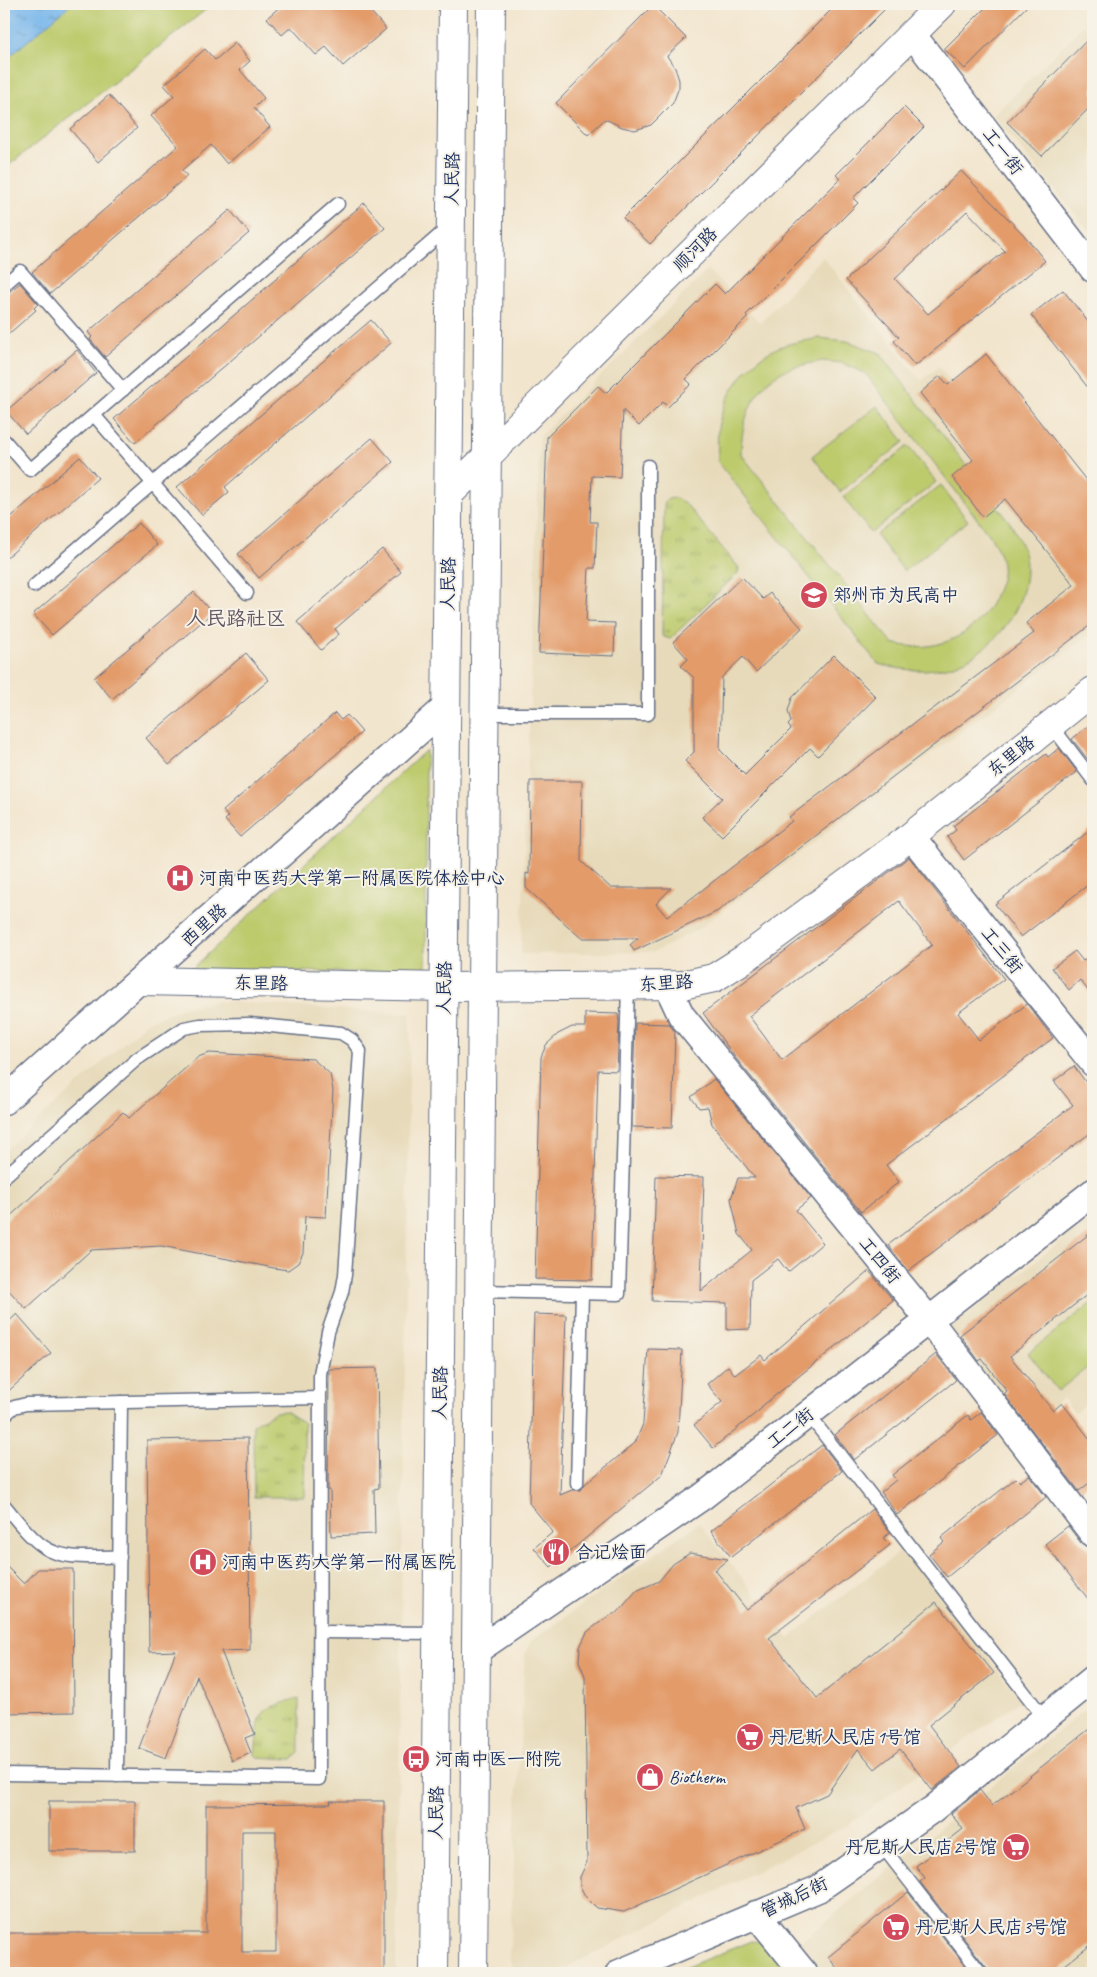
<svg xmlns="http://www.w3.org/2000/svg" width="1097" height="1977" font-family="Caveat,'LXGW WenKai TC',sans-serif">
	<defs>
		<pattern id="grass-tufts" width="24" height="20" patternUnits="userSpaceOnUse" patternTransform="scale(1.25)"><rect width="24" height="20" fill="#bdcb6d"/><path d="M3 7l-1-3M5 7V3M7 7l1-3M15 17l-1-3M17 17v-4M19 17l1-3" fill="none" stroke="#99a55d"/></pattern>
		<pattern id="water-ripples" width="26" height="14" patternUnits="userSpaceOnUse" patternTransform="scale(1.25)"><rect width="26" height="14" fill="#79b7ec"/><path d="M2 4q2-2 4 0t4 0M15 11q2-2 4 0t4 0" fill="none" stroke="#6295c2"/></pattern>
	</defs>
	<rect width="100%" height="100%" fill="#f7f3e8"/>
	<filter id="ink" filterUnits="userSpaceOnUse"><feTurbulence type="fractalNoise" baseFrequency=".02" numOctaves="2"/><feDisplacementMap in="SourceGraphic" scale="10" xChannelSelector="R" yChannelSelector="G"/><feConvolveMatrix kernelMatrix="1 2 1 2 8 2 1 2 1" color-interpolation-filters="sRGB"/></filter>
	<filter id="wash" filterUnits="userSpaceOnUse"><feTurbulence type="fractalNoise" baseFrequency=".0096" numOctaves="4" result="noise"/><feDisplacementMap in="SourceGraphic" scale="20" xChannelSelector="R" yChannelSelector="G"/><feGaussianBlur stdDeviation="1.12" result="paint"/><feColorMatrix in="noise" values="0 0 0 0 0 0 0 0 0 0 0 0 0 0 0 0 0 1.4 0 .05"/><feComposite in="paint" operator="in"/></filter>
	<g filter="url(#wash)">
		<rect width="100%" height="100%" fill="#f2e5cd"/>
		<g fill="#e7daba">
			<polygon points="1093,16 1093,235 993,116"/>
			<polygon points="823,257 921,381 939,367 1093,558 1093,632 701,927 655,952 521,954 540,436 708,270 760,323"/>
			<polygon points="219,1001 410,1014 396,1973 4,1973 4,1151 146,1023 184,1007"/>
			<polygon points="1093,1216 1093,1398 1075,1413 1063,1398 1025,1427 949,1329"/>
			<polygon points="699,1523 789,1638 903,1549 1021,1700 846,1826 555,1973 517,1973 514,1970 509,1958 525,1653 531,1641"/>
			<polygon points="1093,1703 1093,1973 820,1973 798,1944"/>
		</g>
		<g fill="url(#grass-tufts)" stroke="#6c7d66">
			<polygon points="675,498 685,503 739,568 738,573 670,639 662,636 664,504 668,499"/>
			<polygon points="286,1411 304,1423 305,1497 254,1497 253,1424 276,1412"/>
			<path d="M299,1699V1753L292,1759L258,1757L255,1755C260,1712 255,1709 299,1699Z"/>
		</g>
		<g fill="#bdcb6d" stroke="#6c7d66" fill-rule="evenodd">
			<polygon points="4,4 213,4 4,169"/>
			<path d="M819,338L847,341L880,353L1011,524C1018,537 1026,551 1026,567C1027,612 987,660 942,668C920,672 900,670 878,664L718,462C718,451 717,439 718,428C724,394 749,358 782,346C793,342 807,341 819,338ZM822,361L842,363L865,373L991,537C996,546 1001,555 1002,565C1004,577 998,588 994,598C976,637 933,655 892,643L741,454C741,419 754,381 791,368C801,365 812,363 822,361Z"/>
			<polygon points="877,406 904,442 840,492 812,456"/>
			<polygon points="908,446 936,482 871,533 843,497"/>
			<polygon points="941,485 968,521 904,571 876,535"/>
			<polygon points="426,750 426,973 191,970"/>
			<polygon points="1093,1302 1093,1363 1058,1391 1028,1353"/>
			<polygon points="751,1941 766,1942 796,1973 672,1973"/>
		</g>
		<polygon fill="url(#water-ripples)" stroke="#4a73a5" points="4,4 71,4 4,61"/>
		<g id="blocks">
			<g fill="#e39b6a" fill-rule="evenodd">
				<polygon points="283,4 364,4 386,29 343,66 326,47 316,55 291,27 282,35 267,18"/>
				<polygon points="837,4 890,4 650,244 623,218"/>
				<polygon points="989,4 1029,4 965,69 944,49"/>
				<polygon points="653,5 686,38 667,56 675,68 679,80 679,87 673,103 651,125 635,130 622,127 605,119 588,135 556,103"/>
				<polygon points="1093,34 1093,104 1042,156 1007,122"/>
				<polygon points="235,43 250,61 240,70 264,98 254,108 270,127 227,164 211,145 182,170 187,176 50,294 32,272 178,146 151,116 174,96 164,85 205,49 215,60"/>
				<polygon points="109,95 137,128 98,162 70,129"/>
				<polygon points="904,107 924,127 853,198 858,203 746,315 748,317 686,379 691,384 668,407 663,402 639,426 623,410 620,477 592,476 590,522 597,522 595,568 589,568 586,622 615,623 614,656 539,653 547,437 598,386 606,393 715,284 725,294 840,179 836,175"/>
				<path d="M961,171L1024,235L1045,261L915,366L894,341L899,337L846,280ZM967,211L1005,251L928,314L895,279Z"/>
				<polygon points="364,203 385,228 135,443 114,419"/>
				<polygon points="230,210 249,233 105,357 90,339 92,337 88,332"/>
				<polygon points="20,283 38,304 34,308 36,310 4,338 4,296"/>
				<polygon points="1063,290 1093,328 1093,394 1031,315"/>
				<polygon points="371,320 391,343 225,487 229,492 202,515 177,487"/>
				<polygon points="77,350 96,373 26,434 6,411"/>
				<polygon points="986,354 1093,489 1093,623 718,911 634,951 630,945 638,938 581,938 526,888 526,873 529,874 530,781 582,781 581,861 611,888 671,888 656,904 667,917 792,821 789,817 1034,633 1026,623 1074,585 1005,499 983,517 952,477 973,460 920,393 940,376 948,385"/>
				<polygon points="372,438 393,462 259,578 238,554"/>
				<polygon points="80,457 98,478 4,560 4,523"/>
				<polygon points="139,523 157,545 52,635 33,614"/>
				<polygon points="382,549 401,572 335,629 339,634 321,650 297,622"/>
				<polygon points="742,577 763,599 770,593 802,628 756,672 743,657 722,677 720,750 745,775 791,729 788,725 791,722 788,711 792,698 834,655 876,697 818,756 810,748 722,836 702,817 722,798 685,761 694,752 694,678 681,666 688,659 673,642"/>
				<polygon points="194,592 212,613 112,699 94,678"/>
				<polygon points="246,653 269,680 169,765 146,738"/>
				<polygon points="335,713 341,720 347,715 362,732 240,837 225,820 228,817 223,811"/>
				<polygon points="1093,722 1093,759 1090,762 1072,739"/>
				<polygon points="1059,748 1077,772 964,860 947,837 956,830 953,826 1046,754 1048,757"/>
				<polygon points="1093,828 1093,881 1021,937 995,904"/>
				<path d="M909,857L1004,979L958,1013L979,1040L1027,1004L1053,1038L886,1165L899,1182L861,1212L734,1056L703,1013ZM899,901L932,945L782,1060L749,1016Z"/>
				<polygon points="1075,951 1083,961 1093,953 1093,997 1080,980 1069,990 1052,968"/>
				<polygon points="585,1013 618,1014 619,1022 617,1071 598,1070 592,1280 535,1279 541,1057 546,1045 558,1034 572,1027 585,1027"/>
				<polygon points="635,1023 669,1024 675,1032 672,1128 632,1127"/>
				<polygon points="209,1053 313,1059 330,1074 333,1090 326,1217 305,1216 303,1253 298,1263 288,1270 274,1268 161,1246 91,1250 26,1309 4,1285 4,1222 123,1112 129,1118 198,1057"/>
				<polygon points="1074,1066 1093,1092 1093,1131 908,1271 888,1245 1073,1105 1054,1081"/>
				<polygon points="714,1079 811,1198 796,1210 823,1243 788,1272 778,1259 751,1280 750,1329 727,1330 727,1303 652,1301 656,1176 704,1177 701,1291 752,1250 739,1234 731,1199 738,1178 755,1178 712,1124 708,1107 699,1108 691,1097"/>
				<polygon points="1093,1231 1093,1290 1010,1356 1053,1411 1062,1403 1093,1443 1093,1480 1079,1491 1004,1394 1007,1391 982,1359 979,1361 960,1335"/>
				<polygon points="869,1271 893,1300 761,1407 762,1408 713,1448 694,1425 722,1402 707,1384 728,1366 735,1375 761,1355 765,1360"/>
				<polygon points="17,1314 51,1353 4,1395 4,1326"/>
				<polygon points="534,1314 566,1315 560,1495 572,1490 581,1490 585,1484 635,1443 643,1424 648,1349 682,1350 678,1432 662,1475 551,1567 534,1548 553,1532 529,1503"/>
				<polygon points="936,1354 956,1380 854,1460 835,1435 836,1434"/>
				<polygon points="377,1368 379,1488 374,1489 375,1534 331,1536 330,1490 328,1490 329,1369"/>
				<polygon points="981,1412 998,1435 897,1515 881,1492 896,1480 892,1475 968,1415 971,1420"/>
				<polygon points="248,1438 250,1650 221,1651 255,1734 245,1738 251,1753 232,1761 197,1676 166,1758 139,1748 176,1651 149,1652 147,1440"/>
				<polygon points="822,1445 842,1471 731,1557 711,1531"/>
				<polygon points="1029,1475 1046,1497 947,1577 929,1554 944,1542 941,1538 1016,1478 1020,1482"/>
				<polygon points="872,1509 890,1533 883,1538 890,1545 769,1638 817,1698 936,1602 994,1673 929,1725 961,1767 932,1790 900,1749 875,1769 858,1749 827,1794 796,1808 805,1829 624,1912 597,1908 585,1896 580,1886 580,1877 587,1862 585,1676 579,1661 580,1647 587,1632 607,1617 619,1611 636,1591 659,1581 673,1564 690,1553 728,1559 715,1570 747,1610"/>
				<polygon points="1068,1526 1081,1543 1093,1551 1093,1605 1045,1544"/>
				<polygon points="4,1564 24,1584 38,1569 73,1569 74,1712 4,1713"/>
				<polygon points="1093,1726 1093,1943 1055,1973 989,1973 987,1968 920,1882 925,1878 916,1866 963,1829 951,1814 980,1790 992,1806"/>
				<rect x="49" y="1801" width="86" height="50"/>
				<path d="M330,1801H384V1973H4V1933H206V1805L331,1804ZM242,1831H276V1952H242Z"/>
				<polygon points="908,1892 971,1973 841,1973 828,1957"/>
			</g>
		</g>
	</g>
	<g filter="url(#ink)">
		<use href="#blocks" fill-opacity="0" stroke="#666f85" stroke-width="1"/>
		<g fill="none" stroke-linecap="round" stroke-linejoin="round">
			<g stroke="#666f85" stroke-width="15">
				<g id="lane">
					<polyline points="4,285 20,271 123,390"/>
					<polyline points="94,415 247,593"/>
					<polyline points="4,440 30,470 338,204"/>
					<polyline points="34,586 450,226"/>
					<polyline points="485,714 648,714 648,466"/>
					<polyline points="1051,725 1093,780"/>
					<polyline points="4,1177 137,1059 184,1028 200,1025 250,1024 341,1033 352,1040 360,1051 345,1275 342,1292 328,1332 320,1374 319,1779 4,1774"/>
					<polyline points="479,1291 619,1294 628,986"/>
					<polyline points="808,1414 1045,1719"/>
					<polyline points="4,1416 14,1407 26,1404 319,1398"/>
					<polyline points="577,1483 582,1293"/>
					<path d="M4,1505C16,1519 29,1537 44,1547C64,1561 96,1556 120,1557"/>
					<polyline points="320,1632 437,1633"/>
					<polyline points="117,1776 121,1402"/>
					<polyline points="882,1846 981,1973"/>
				</g>
			</g>
			<g stroke="#666f85" stroke-width="29">
				<g id="street">
					<polyline points="912,34 1093,269"/>
					<polyline points="911,836 1093,1063"/>
					<polyline points="667,985 681,1015 929,1320 1093,1534"/>
					<polyline points="4,1101 446,707"/>
					<polyline points="476,1651 702,1497 1093,1192"/>
					<polyline points="756,1914 804,1973"/>
					<polyline points="619,1973 818,1889 933,1809 1093,1679"/>
				</g>
			</g>
			<g stroke="#666f85" stroke-width="30">
				<g id="secondary">
					<polyline points="449,494 942,4"/>
					<polyline points="141,981 444,987 682,985 714,978 744,959 911,836 1093,691"/>
				</g>
			</g>
			<g stroke="#666f85" stroke-width="30">
				<g id="primary">
					<polyline points="434,1973 453,4"/>
					<polyline points="473,1973 491,4"/>
				</g>
			</g>
			<use href="#lane" stroke="#fff" stroke-width="12"/>
			<use href="#street" stroke="#fff" stroke-width="26"/>
			<use href="#secondary" stroke="#fff" stroke-width="28"/>
			<use href="#primary" stroke="#fff" stroke-width="28"/>
		</g>
	</g>
	<defs>
		<g id="school-disc" transform="scale(1.4375)"><circle r="9.5" fill="#d1495b" stroke="#f7f3e8"/><path d="M0-5L7-2L0 1L-7-2ZM-4 1L0 2.5L4 1V4Q0 6-4 4Z" fill="#fff"/></g>
		<g id="hospital-disc" transform="scale(1.4375)"><circle r="9.5" fill="#d1495b" stroke="#f7f3e8"/><path d="M-5-5h3v3.5h4V-5h3V5h-3V1.5h-4V5h-3Z" fill="#fff"/></g>
		<g id="restaurant-disc" transform="scale(1.4375)"><circle r="9.5" fill="#d1495b" stroke="#f7f3e8"/><path d="M-5-6h1v4h1v-4h1v4h1v-4h1v5L-1.5 .5V6h-2V.5L-5-1ZM5-6V6H3V1.5H1.5Q1.5-4 5-6Z" fill="#fff"/></g>
		<g id="supermarket-disc" transform="scale(1.4375)"><circle r="9.5" fill="#d1495b" stroke="#f7f3e8"/><path d="M-6-5.5h2.5l.6 2H6L4.5 2H-2.5L-4.4-4H-6ZM-1.5 3.2a1.3 1.3 0 1 0 .1 0ZM3 3.2a1.3 1.3 0 1 0 .1 0Z" fill="#fff"/></g>
		<g id="bus-disc" transform="scale(1.4375)"><circle r="9.5" fill="#d1495b" stroke="#f7f3e8"/><path d="M-5-6H5V4H4V6H2V4H-2V6H-4V4H-5ZM-3.5-4V0h7V-4ZM-3.5 1.2v1.5H-2V1.2ZM2 1.2v1.5H3.5V1.2Z" fill="#fff"/></g>
		<g id="shop-disc" transform="scale(1.4375)"><circle r="9.5" fill="#d1495b" stroke="#f7f3e8"/><path d="M-5-2.5h2.3a2.7 3.5 0 0 1 5.4 0H5L5.5 6h-11ZM-1.5-2.5h3a1.5 2.3 0 0 0-3 0Z" fill="#fff"/></g>
	</defs>
	<g fill-rule="evenodd">
		<use href="#school-disc" x="814" y="595"/>
		<use href="#hospital-disc" x="180" y="878"/>
		<use href="#restaurant-disc" x="556" y="1552"/>
		<use href="#hospital-disc" x="203" y="1562"/>
		<use href="#supermarket-disc" x="750" y="1737"/>
		<use href="#bus-disc" x="416" y="1759"/>
		<use href="#shop-disc" x="650" y="1777"/>
		<use href="#supermarket-disc" x="1016" y="1847"/>
		<use href="#supermarket-disc" x="896" y="1927"/>
	</g>
	<g text-anchor="middle" dominant-baseline="central" stroke-width="4" stroke-linejoin="round" paint-order="stroke">
		<g font-size="18" fill="#1b2f5e" stroke="#f7f3e8">
			<text transform="translate(1003 151) rotate(52)">工一街</text>
			<text transform="translate(452 179) rotate(-89)">人民路</text>
			<text transform="translate(695 249) rotate(-45)">顺河路</text>
			<text transform="translate(448 584) rotate(-89)">人民路</text>
			<text transform="translate(1011 756) rotate(-38)">东里路</text>
			<text transform="translate(204 925) rotate(-42)">西里路</text>
			<text transform="translate(1002 950) rotate(51)">工三街</text>
			<text transform="translate(261 983) rotate(1)">东里路</text>
			<text transform="translate(666 983) rotate(-4)">东里路</text>
			<text transform="translate(444 988) rotate(-89)">人民路</text>
			<text transform="translate(880 1260) rotate(51)">工四街</text>
			<text transform="translate(440 1393) rotate(-89)">人民路</text>
			<text transform="translate(790 1428) rotate(-38)">工二街</text>
			<text transform="translate(436 1813) rotate(-89)">人民路</text>
			<text transform="translate(794 1897) rotate(-25)">管城后街</text>
		</g>
		<g font-size="18" fill="#1b2f5e" stroke="#f7f3e8" text-anchor="start">
			<text x="833" y="595">郑州市为民高中</text>
			<text x="199" y="878">河南中医药大学第一附属医院体检中心</text>
			<text x="575" y="1552">合记烩面</text>
			<text x="222" y="1562">河南中医药大学第一附属医院</text>
			<text x="769" y="1737">丹尼斯人民店1号馆</text>
			<text x="435" y="1759">河南中医一附院</text>
			<text x="669" y="1777">Biotherm</text>
			<text x="997" y="1847" text-anchor="end">丹尼斯人民店2号馆</text>
			<text x="915" y="1927">丹尼斯人民店3号馆</text>
		</g>
		<g font-size="20" fill="#615562" stroke="#f7f3e8">
			<text x="236" y="618">人民路社区</text>
		</g>
	</g>
	<rect width="1097" height="1977" fill="none" stroke="#f7f3e8" stroke-width="20"/>
</svg>
